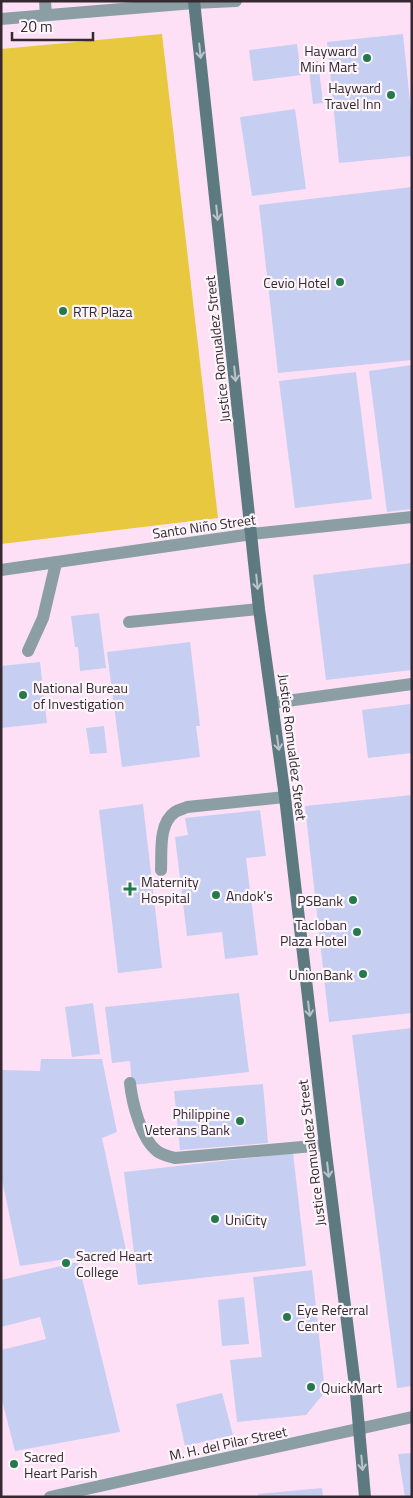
<svg xmlns="http://www.w3.org/2000/svg" width="413" height="1498" font-family="'Titillium Web',sans-serif">
	<rect width="100%" height="100%" fill="#fde0f5"/>
	<polygon fill="#e7c83e" points="162,34 218,518 1,544 1,49"/>
	<g fill="#c6cef2">
		<polygon points="403,34 412,121 412,156 339,163 327,42"/>
		<polygon points="297,44 301,75 253,81 249,50"/>
		<polygon points="318,61 323,103 313,104 308,62"/>
		<polygon points="295,109 306,189 252,196 240,117"/>
		<polygon points="412,187 412,360 278,373 259,205"/>
		<polygon points="412,365 412,509 387,512 369,371"/>
		<polygon points="356,372 372,499 295,508 279,381"/>
		<polygon points="412,563 412,670 326,680 313,575"/>
		<polygon points="99,613 106,668 80,671 78,647 75,647 71,616"/>
		<polygon points="190,642 200,726 196,726 200,757 122,767 107,652"/>
		<polygon points="40,662 47,723 1,728 1,666"/>
		<polygon points="410,704 412,718 412,753 368,758 362,710"/>
		<polygon points="104,726 107,753 90,754 86,728"/>
		<polygon points="412,795 412,1013 329,1022 305,806"/>
		<polygon points="143,804 162,968 118,973 99,810"/>
		<polygon points="260,810 266,856 246,858 258,955 225,959 222,932 187,936 175,837 188,835 185,818"/>
		<polygon points="239,993 249,1072 132,1085 130,1061 112,1063 105,1007"/>
		<polygon points="93,1003 100,1054 72,1057 65,1007"/>
		<polygon points="412,1028 412,1386 397,1388 352,1035"/>
		<polygon points="41,1059 102,1059 117,1132 102,1138 126,1250 20,1266 1,1175 1,1070 40,1071"/>
		<polygon points="263,1084 268,1143 180,1150 174,1091"/>
		<polygon points="293,1153 306,1266 138,1285 124,1172"/>
		<polygon points="78,1262 120,1432 15,1451 1,1396 1,1350 46,1339 40,1317 1,1327 1,1280"/>
		<polygon points="312,1270 325,1392 306,1415 237,1422 230,1360 262,1357 253,1277"/>
		<polygon points="244,1297 249,1344 222,1346 218,1300"/>
		<polygon points="222,1393 233,1435 185,1446 176,1404"/>
		<polygon points="412,1453 412,1497 405,1497 398,1454"/>
		<polygon points="322,1488 323,1497 258,1497 258,1494"/>
	</g>
	<g fill="none" stroke-linecap="round" stroke-linejoin="round">
		<g stroke="#8b9ea4" stroke-width="12">
			<polyline points="45,1 46,15"/>
			<polyline points="129,622 259,609"/>
			<polyline points="28,651 43,618 56,563"/>
			<polyline points="272,703 412,684"/>
			<path d="M161,870C162,852 158,824 175,812C178,810 183,809 187,807L285,797"/>
			<path d="M130,1083C132,1102 141,1139 157,1151C162,1155 168,1156 175,1158L325,1145"/>
		</g>
		<g stroke="#8b9ea4" stroke-width="12">
			<polyline points="1,19 194,3"/>
			<polyline points="1,570 252,534 412,517"/>
		</g>
		<g stroke="#8b9ea4" stroke-width="12">
			<polyline points="194,3 236,1"/>
			<polyline points="50,1497 412,1417"/>
		</g>
		<polyline stroke="#5d7a81" stroke-width="12" points="194,1 259,609 285,797 325,1145 356,1394 365,1497"/>
	</g>
	<defs><path id="oneway-shaft" d="M-6 0H5M1.5-3L5.5 0L1.5 3" fill="none" stroke-width="1.6" stroke-linecap="round" stroke-linejoin="round" transform="scale(1.25)"/></defs>
	<g stroke="#bcc4ca">
		<use href="#oneway-shaft" transform="translate(200 51) rotate(84)"/>
		<use href="#oneway-shaft" transform="translate(217 213) rotate(84)"/>
		<use href="#oneway-shaft" transform="translate(235 374) rotate(84)"/>
		<use href="#oneway-shaft" transform="translate(257 582) rotate(84)"/>
		<use href="#oneway-shaft" transform="translate(278 743) rotate(82)"/>
		<use href="#oneway-shaft" transform="translate(309 1009) rotate(83)"/>
		<use href="#oneway-shaft" transform="translate(328 1170) rotate(83)"/>
		<use href="#oneway-shaft" transform="translate(362 1463) rotate(85)"/>
	</g>
	<g fill="#257a4d" stroke="#fcf5fa" stroke-width="2">
		<circle cx="367" cy="58" r="5"/>
		<circle cx="391" cy="95" r="5"/>
		<circle cx="340" cy="282" r="5"/>
		<circle cx="63" cy="311" r="5"/>
		<circle cx="23" cy="695" r="5"/>
		<path d="M127.5 881.5h5v5h5v5h-5v5h-5v-5h-5v-5h5z"/>
		<circle cx="216" cy="895" r="5"/>
		<circle cx="353" cy="900" r="5"/>
		<circle cx="357" cy="932" r="5"/>
		<circle cx="363" cy="974" r="5"/>
		<circle cx="240" cy="1121" r="5"/>
		<circle cx="215" cy="1219" r="5"/>
		<circle cx="66" cy="1263" r="5"/>
		<circle cx="287" cy="1317" r="5"/>
		<circle cx="311" cy="1387" r="5"/>
		<circle cx="14" cy="1464" r="5"/>
	</g>
	<g text-anchor="middle" dominant-baseline="central" stroke-width="4.5" stroke-linejoin="round" paint-order="stroke">
		<g font-size="14" fill="#352831" stroke="#fcf5fa" text-anchor="start">
			<text x="357" y="50" text-anchor="end">Hayward<tspan x="357" dy="16">Mini Mart</tspan></text>
			<text x="381" y="87" text-anchor="end">Hayward<tspan x="381" dy="16">Travel Inn</tspan></text>
			<text x="330" y="282" text-anchor="end">Cevio Hotel</text>
			<text x="73" y="311">RTR Plaza</text>
			<text x="33" y="687">National Bureau<tspan x="33" dy="16">of Investigation</tspan></text>
			<text x="141" y="881">Maternity<tspan x="141" dy="16">Hospital</tspan></text>
			<text x="226" y="895">Andok's</text>
			<text x="343" y="900" text-anchor="end">PSBank</text>
			<text x="347" y="924" text-anchor="end">Tacloban<tspan x="347" dy="16">Plaza Hotel</tspan></text>
			<text x="353" y="974" text-anchor="end">UnionBank</text>
			<text x="230" y="1113" text-anchor="end">Philippine<tspan x="230" dy="16">Veterans Bank</tspan></text>
			<text x="225" y="1219">UniCity</text>
			<text x="76" y="1255">Sacred Heart<tspan x="76" dy="16">College</tspan></text>
			<text x="297" y="1309">Eye Referral<tspan x="297" dy="16">Center</tspan></text>
			<text x="321" y="1387">QuickMart</text>
			<text x="24" y="1456">Sacred<tspan x="24" dy="16">Heart Parish</tspan></text>
		</g>
		<g font-size="14" fill="#352831" stroke="#fcf5fa">
			<text transform="translate(217 349) rotate(-96)">Justice Romualdez Street</text>
			<text transform="translate(204 526) rotate(-8)">Santo Niño Street</text>
			<text transform="translate(293 747) rotate(83)">Justice Romualdez Street</text>
			<text transform="translate(311 1153) rotate(-97)">Justice Romualdez Street</text>
			<text transform="translate(228 1443) rotate(-12)">M. H. del Pilar Street</text>
		</g>
	</g>
	<rect width="413" height="1498" fill="none" stroke="#352831" stroke-width="5"/>
	<path d="M12 32v8h81v-8" fill="none" stroke="#352831" stroke-width="2.5"/>
	<text x="20" y="32" font-size="15" fill="#352831" stroke="#fcf5fa" stroke-width="4" paint-order="stroke">20 m</text>
</svg>
